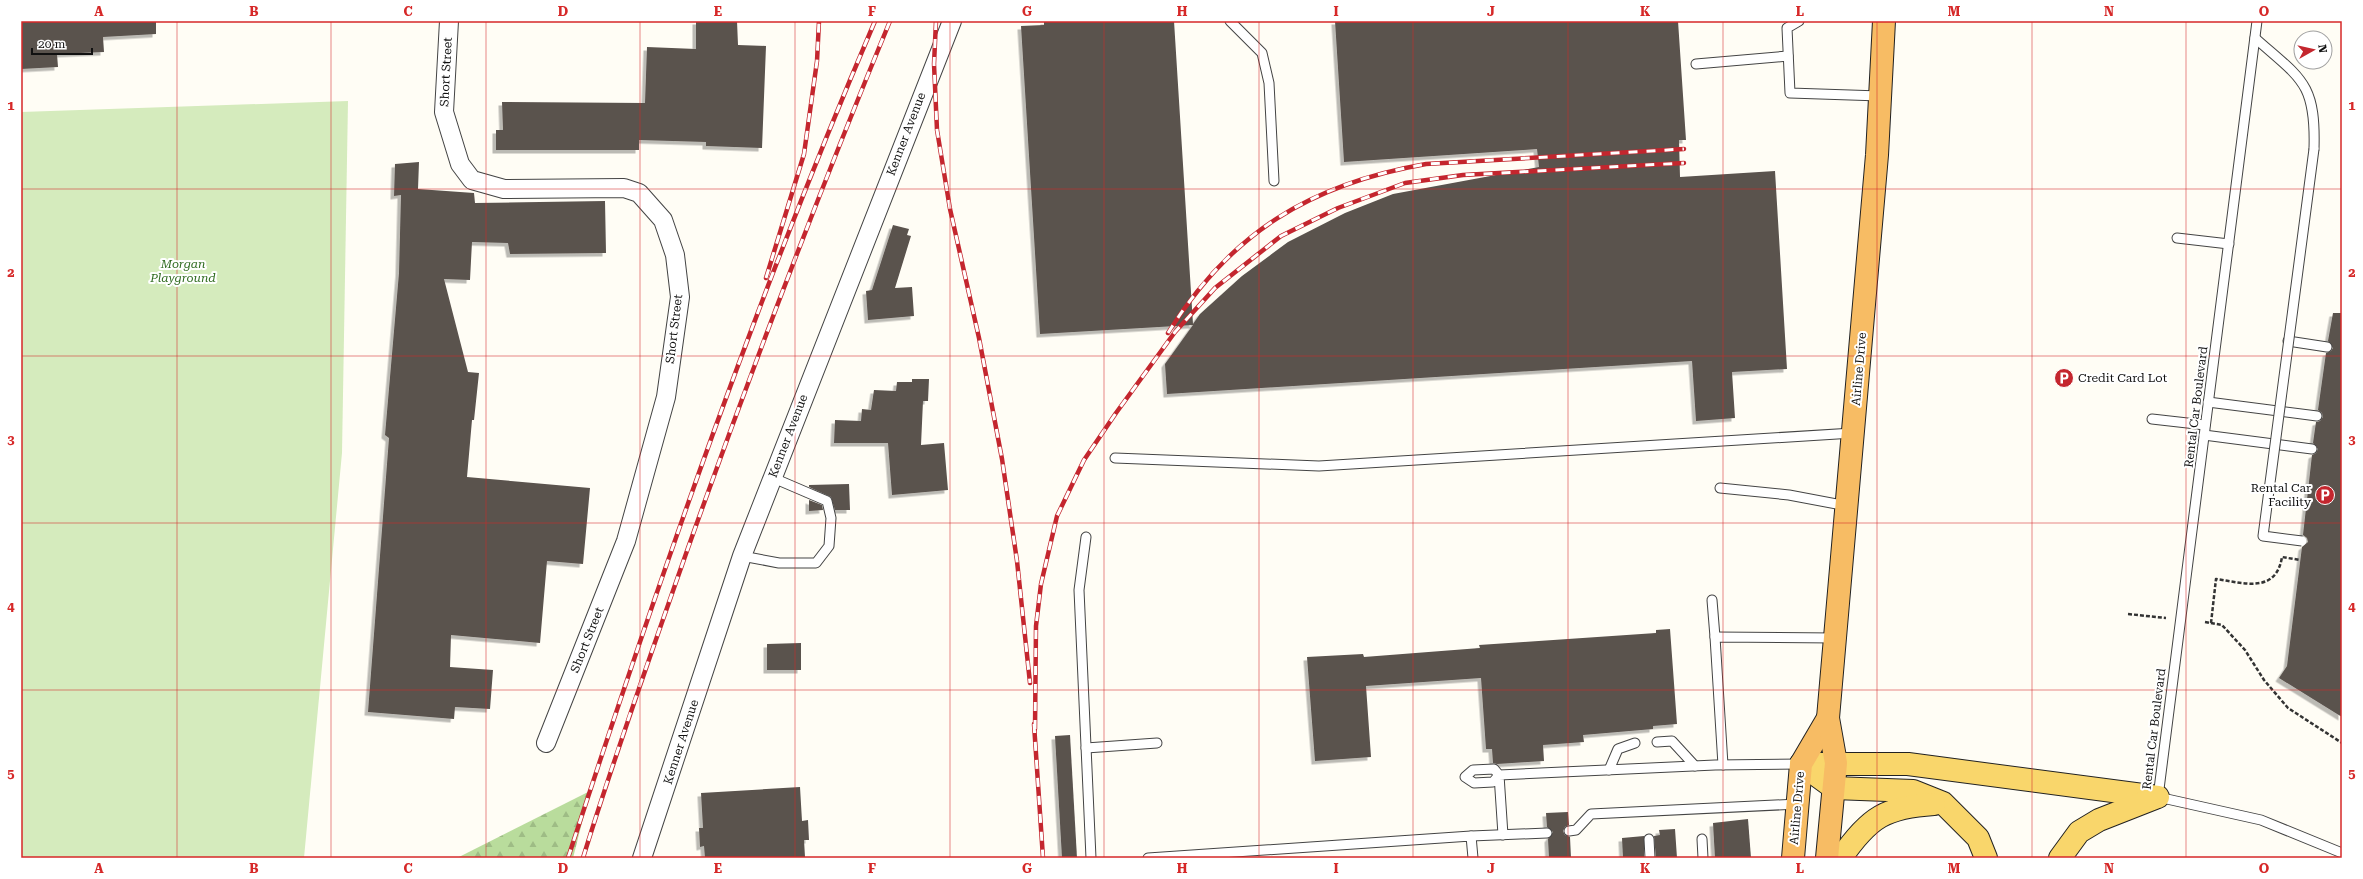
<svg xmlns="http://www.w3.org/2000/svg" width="2363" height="879" font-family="'Roboto Serif',serif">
	<defs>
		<pattern id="forest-firs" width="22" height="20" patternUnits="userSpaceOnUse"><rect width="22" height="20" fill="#b9dc9c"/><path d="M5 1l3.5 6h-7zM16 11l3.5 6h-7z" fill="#9ebc85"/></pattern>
		<filter id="shadow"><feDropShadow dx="-3.5" dy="3.5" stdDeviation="0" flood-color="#0004"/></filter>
	</defs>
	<rect width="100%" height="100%" fill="#fffdf5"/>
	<polygon fill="url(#forest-firs)" points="590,791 573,858 457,858"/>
	<polygon fill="#d5ebbd" points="348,101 342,453 304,858 21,858 21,112"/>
	<g fill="#5a524d" filter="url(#shadow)">
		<polygon points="21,21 156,21 156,34 103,37 104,52 57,54 58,67 21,69"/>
		<polygon points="696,21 737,21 738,45 766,46 762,148 706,146 706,142 639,140 639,150 496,150 496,130 503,130 502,102 645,103 647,47 696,49"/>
		<polygon points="1044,21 1174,21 1193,324 1200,314 1242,276 1288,242 1345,213 1393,194 1539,167 1537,149 1344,162 1335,21 1678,21 1686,140 1679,140 1680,177 1775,171 1787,369 1732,372 1735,418 1696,421 1692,361 1167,394 1165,364 1193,325 1040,334 1021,26 1044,25"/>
		<polygon points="419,162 418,189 474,193 475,203 605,201 606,253 510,254 508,243 472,242 470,280 444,279 468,372 479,373 474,420 472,420 467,477 590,488 583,564 547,561 540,643 451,635 450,667 493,670 490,709 455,707 454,719 368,712 389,438 385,435 399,273 401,195 394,196 395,164"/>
		<polygon points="893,225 909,229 907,235 911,236 895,288 912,287 914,316 868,320 866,291 872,290"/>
		<polygon points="2333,313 2342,313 2342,717 2279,678 2287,666 2302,547 2308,542 2307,538 2303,535 2312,455 2316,453 2318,449 2313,443 2316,422 2320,421 2323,417 2322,413 2318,410 2326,353 2331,351 2333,348 2328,341"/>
		<polygon points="912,379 929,379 928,401 923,401 921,445 944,443 948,490 892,495 888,443 834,443 835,420 861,421 862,409 871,410 874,390 896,391 897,382 912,382"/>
		<polygon points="849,484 850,510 835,510 831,497 809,487 809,485"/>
		<polygon points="809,500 822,505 823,510 809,511"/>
		<polygon points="1670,629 1677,724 1653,726 1653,729 1583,735 1584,742 1543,745 1544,761 1497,764 1493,763 1492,749 1486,749 1481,678 1366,686 1371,757 1315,761 1307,657 1363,654 1364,657 1480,648 1479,645 1656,633 1656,630"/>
		<polygon points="801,643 801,670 767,670 767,644"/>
		<polygon points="1070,735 1077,858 1062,858 1055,736"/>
		<polygon points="800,787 802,821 808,820 809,840 804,840 805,857 705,858 704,846 700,847 699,828 703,828 701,793"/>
		<polygon points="1568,812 1569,825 1565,827 1563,831 1565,835 1570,837 1571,858 1549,858 1548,839 1553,832 1547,827 1546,813"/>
		<polygon points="1748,819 1751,858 1715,858 1713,823"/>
		<polygon points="1675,829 1677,858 1656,858 1654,836 1660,835 1659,830"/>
		<polygon points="1644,836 1644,858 1623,858 1622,838"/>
	</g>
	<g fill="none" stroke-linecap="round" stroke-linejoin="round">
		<g stroke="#444" stroke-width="11">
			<g id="service">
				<polyline points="1230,21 1262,53 1269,83 1274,181"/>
				<polyline points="1799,21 1787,28 1790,93 1880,96"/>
				<polyline points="2257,21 2158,797 2261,820 2342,853"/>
				<path d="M2255,38C2301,79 2316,82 2314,149"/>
				<polyline points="1696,64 1788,56"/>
				<polyline points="2177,238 2229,244"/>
				<polyline points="2288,341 2327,347"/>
				<polyline points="2208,402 2317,416"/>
				<polyline points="2152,419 2205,425"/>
				<polyline points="2204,435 2312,449"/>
				<polyline points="1115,458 1319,466 1853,433"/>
				<polyline points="1720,488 1789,495 1847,506"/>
				<polyline points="1086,537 1079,590 1091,858"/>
				<polyline points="742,556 779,563 816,563 829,546 831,518 827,501 771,477"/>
				<polyline points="1712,600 1715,637"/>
				<polyline points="1657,742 1672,741 1695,766"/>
				<polyline points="1086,748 1157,743"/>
				<polyline points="1723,765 1715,637 1835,638"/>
				<polyline points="1609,770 1618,749 1635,743"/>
				<polyline points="1569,831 1576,830 1591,814 1798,804"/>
				<polyline points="1503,835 1499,775 1494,769 1473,770 1465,777 1474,783 1493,782 1499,775 1715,765 1801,764"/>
				<polyline points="1471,836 1547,833"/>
				<polyline points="1649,839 1650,858"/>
				<polyline points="1702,839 1703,858"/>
				<polyline points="1148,858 1471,836 1473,858"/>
			</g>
		</g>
		<g stroke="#444" stroke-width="20">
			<g id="minor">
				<polyline points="449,21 444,112 460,164 472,180 504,189 624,188 639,193 663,220 675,255 680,297 666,397 626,541 546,743"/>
				<polyline points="642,858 742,556 952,21"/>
			</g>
		</g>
		<g stroke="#222" stroke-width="24">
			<g id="primary">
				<polyline points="1801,764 1908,764 2158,797"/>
				<polyline points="1801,764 1834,788 1913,791 1943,803 1978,838 1986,858"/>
				<path d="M1841,858C1869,817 1886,807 1934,804"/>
				<polyline points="2060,858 2079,832 2099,820 2155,798"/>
			</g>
		</g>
		<g stroke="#222" stroke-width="24">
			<g id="trunk">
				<polyline points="1793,858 1801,764 1828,718"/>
				<polyline points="1827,858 1836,763 1828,718 1877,155 1884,21"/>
			</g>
		</g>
		<g stroke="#333" stroke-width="2.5" stroke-dasharray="4 2" stroke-linecap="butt">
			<polyline points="2128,614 2166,618"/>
			<polyline points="2205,622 2222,625 2245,650 2264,680 2288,708 2342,743"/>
			<path d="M2211,623L2216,579C2244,583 2276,594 2282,557L2300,560"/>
		</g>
		<use href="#service" stroke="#fff" stroke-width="9"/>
		<use href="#minor" stroke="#fff" stroke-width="18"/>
		<use href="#primary" stroke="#f9d66b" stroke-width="22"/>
		<use href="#trunk" stroke="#f7bc64" stroke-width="22"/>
		<g stroke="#c4262e" stroke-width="4.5">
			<g id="rail">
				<polyline points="936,21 934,64 937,130 950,209 979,338 1002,459 1017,561 1030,683"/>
				<polyline points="766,278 804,154 817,61 819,21"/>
				<path d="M1168,333C1231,232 1311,184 1426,164L1684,149"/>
				<polyline points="1034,724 1043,858"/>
				<polyline points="1035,729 1036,626 1041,584 1057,516 1084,460 1116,413 1175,332 1215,288 1281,236 1338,208 1405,183 1463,175 1684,163"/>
				<path d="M568,858C660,576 758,294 875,21"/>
				<path d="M583,858C615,754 652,651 688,548C751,371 818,195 890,21"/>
			</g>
		</g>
		<use href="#rail" stroke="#fff" stroke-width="3" stroke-dasharray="9" stroke-linecap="butt"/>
		<g stroke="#444" stroke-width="11" stroke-linecap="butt">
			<polyline id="service-bridge" points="2302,541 2263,536 2314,149"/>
		</g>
		<use href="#service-bridge" stroke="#fff" stroke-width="9"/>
	</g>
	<path fill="none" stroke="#d62828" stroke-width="1" stroke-opacity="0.55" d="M177,21V858M331,21V858M486,21V858M640,21V858M795,21V858M950,21V858M1104,21V858M1259,21V858M1413,21V858M1568,21V858M1723,21V858M1877,21V858M2032,21V858M2186,21V858M21,189H2342M21,356H2342M21,523H2342M21,690H2342"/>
	<defs>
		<g id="parking-disc" transform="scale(1)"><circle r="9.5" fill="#c4262e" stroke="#fff"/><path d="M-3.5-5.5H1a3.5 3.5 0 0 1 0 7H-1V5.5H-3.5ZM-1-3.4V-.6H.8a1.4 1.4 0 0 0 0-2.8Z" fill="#fff"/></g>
	</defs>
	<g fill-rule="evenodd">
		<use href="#parking-disc" x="2064" y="378"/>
		<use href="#parking-disc" x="2325" y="495"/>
	</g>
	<g text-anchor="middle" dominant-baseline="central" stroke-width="4" stroke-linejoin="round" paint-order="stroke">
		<g font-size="12" fill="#111" stroke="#fff">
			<text transform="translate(446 72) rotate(-87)">Short Street</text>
			<text transform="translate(906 134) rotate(-69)">Kenner Avenue</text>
			<text transform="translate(674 329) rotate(-83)">Short Street</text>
			<text transform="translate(1859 369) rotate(-85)">Airline Drive</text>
			<text transform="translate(2196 407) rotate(-83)">Rental Car Boulevard</text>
			<text transform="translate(788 436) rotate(-69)">Kenner Avenue</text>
			<text transform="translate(587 640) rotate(-68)">Short Street</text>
			<text transform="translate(2154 729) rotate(-83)">Rental Car Boulevard</text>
			<text transform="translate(681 742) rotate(-72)">Kenner Avenue</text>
			<text transform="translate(1797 808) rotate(-85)">Airline Drive</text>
		</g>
		<g font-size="12" font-style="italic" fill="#2f6b1f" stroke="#fff">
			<text x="183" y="264">Morgan<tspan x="183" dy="14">Playground</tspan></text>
		</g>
		<g font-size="12" fill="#111" stroke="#fff" text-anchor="start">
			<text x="2078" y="378">Credit Card Lot</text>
			<text x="2311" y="488" text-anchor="end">Rental Car<tspan x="2311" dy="14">Facility</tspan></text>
		</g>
	</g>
	<rect width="2363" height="879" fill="none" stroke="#ffffff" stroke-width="44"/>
	<g transform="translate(2313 50) rotate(82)"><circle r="19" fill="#ffffff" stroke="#a0a0a0"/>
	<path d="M0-3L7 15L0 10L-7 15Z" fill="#c4262e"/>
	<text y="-6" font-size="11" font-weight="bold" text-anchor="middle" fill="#111111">N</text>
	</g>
	<path d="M32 48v6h60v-6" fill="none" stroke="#111111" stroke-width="2"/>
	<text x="38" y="48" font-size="12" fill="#111111" stroke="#ffffff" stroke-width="3" paint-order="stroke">20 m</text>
	<rect x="22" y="22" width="2319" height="835" fill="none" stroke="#d62828" stroke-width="1.5"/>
	<g font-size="13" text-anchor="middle" font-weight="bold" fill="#d62828">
		<text x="99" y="16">A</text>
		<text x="254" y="16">B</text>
		<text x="408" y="16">C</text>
		<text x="563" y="16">D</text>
		<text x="718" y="16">E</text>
		<text x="872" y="16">F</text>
		<text x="1027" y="16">G</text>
		<text x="1182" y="16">H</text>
		<text x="1336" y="16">I</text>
		<text x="1491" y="16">J</text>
		<text x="1645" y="16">K</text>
		<text x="1800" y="16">L</text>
		<text x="1954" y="16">M</text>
		<text x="2109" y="16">N</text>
		<text x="2264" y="16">O</text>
		<text x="11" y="110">1</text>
		<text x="2352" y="110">1</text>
		<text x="11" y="277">2</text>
		<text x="2352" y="277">2</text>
		<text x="11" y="444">3</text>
		<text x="2352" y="444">3</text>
		<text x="11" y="611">4</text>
		<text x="2352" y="611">4</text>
		<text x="11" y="778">5</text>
		<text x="2352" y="778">5</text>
		<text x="99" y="873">A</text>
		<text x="254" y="873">B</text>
		<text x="408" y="873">C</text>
		<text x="563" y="873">D</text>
		<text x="718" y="873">E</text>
		<text x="872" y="873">F</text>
		<text x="1027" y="873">G</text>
		<text x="1182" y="873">H</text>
		<text x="1336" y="873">I</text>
		<text x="1491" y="873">J</text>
		<text x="1645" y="873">K</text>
		<text x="1800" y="873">L</text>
		<text x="1954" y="873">M</text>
		<text x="2109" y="873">N</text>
		<text x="2264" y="873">O</text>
	</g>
</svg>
